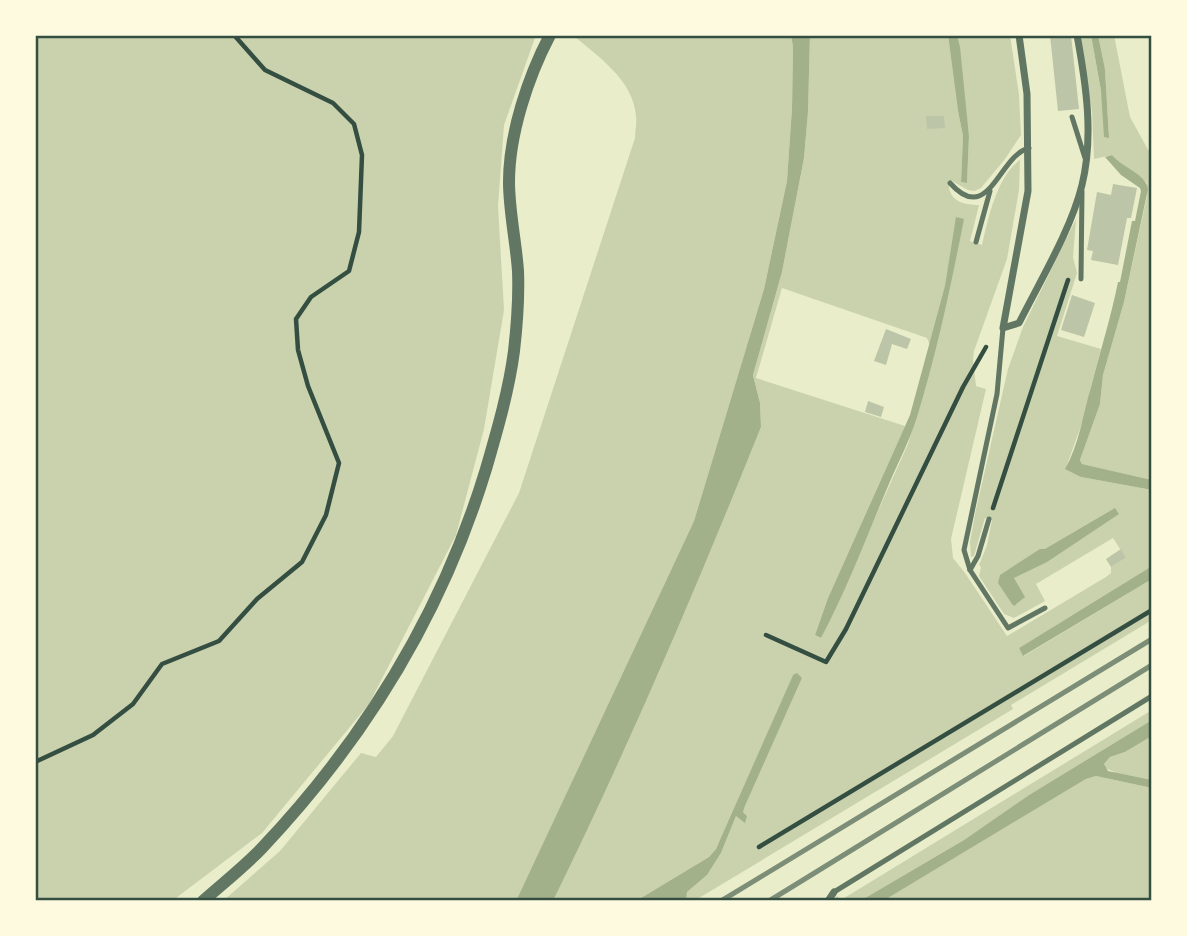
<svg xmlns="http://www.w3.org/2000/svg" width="1187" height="936" font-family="'DejaVu Sans',sans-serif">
	<rect width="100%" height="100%" fill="#e9edc9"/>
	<g fill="#cad2ad" fill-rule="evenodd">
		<polygon points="35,35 536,35 504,125 498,206 504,310 484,429 456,535 369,704 262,833 172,901 35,901"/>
		<path d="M573,35H791L793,47L792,108L787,181L764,289L694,521L516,901H223L280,851L361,753L376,757L393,736L519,493L635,138C635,131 637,123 636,116C633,79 598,57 573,35Z"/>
		<path d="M810,35H948L958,111L963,136L961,182L967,183L969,136L957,35H1010L1019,95L1021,135L1005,159L981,188L974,191L968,190L952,181L949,187C951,202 965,205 979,205L970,241L982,245C988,219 997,176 1020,160L1019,190L1007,259L974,351L973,360L976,386L986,389L951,539L953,558L965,573L1007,636L1106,577L1111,573V567L1126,558L1113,538L1036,584L1045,601L1014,618L1004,614L979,576L981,567L979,565L987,545L992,520L985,518L974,556L971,557L970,542L975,514L1008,369L1023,327L1076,219L1073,257L1077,273L1057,336L1101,349L1090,390L1088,406L1067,465L1081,477L1152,490V566L1019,648L1024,656L1152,579V620L1011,705L1013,709L714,889L694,901H686L687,892L707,875L721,853L736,816H747L743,812L745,806L802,678L793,675L734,811L716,849L709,857L636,901H553C629,746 697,587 761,427L760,403L753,375L782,272L804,158L808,112ZM782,288L927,338L934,355L908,444L821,638L815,635L828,598L905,426L756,378Z"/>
		<path d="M1080,35H1091L1109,137L1105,69L1098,35H1114L1130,117L1152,157V480L1082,464L1080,460L1100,404L1103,375L1124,302L1147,196V183C1136,172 1123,167 1112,155L1094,159L1092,112Z"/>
		<polygon points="1152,710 1152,720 1029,795 964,840 860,901 834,901 837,896 841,900"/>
		<polygon points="1152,736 1152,780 1117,773 1105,768 1104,764 1110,757 1125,752"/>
		<polygon points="1096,776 1152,788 1152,901 883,901 1086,779"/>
	</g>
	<g fill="#a3b18a">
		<path d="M791,35H810L808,112L804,158L782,272L753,375L760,403L761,427C697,587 629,746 553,901H516L694,521L764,289L787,181L792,108L793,47Z"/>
		<polygon points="948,35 957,35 960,47 969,136 967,183 961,182 963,136 958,111"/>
		<polygon points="1091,35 1098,35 1105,69 1109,138 1104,137 1101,91"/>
		<path d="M1112,155C1123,168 1146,174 1148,189L1124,302L1103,375L1100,404L1080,460L1082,464L1152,480V490L1081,477L1065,469C1079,445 1083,414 1091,387C1100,352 1111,317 1118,282H1120L1132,221H1135L1141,191L1140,188L1121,175L1105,157Z"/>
		<path d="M956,217L964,219C951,285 937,352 917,417C909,443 896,466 886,491C865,541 846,591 821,638L815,635L828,598L910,415L945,286Z"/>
		<polygon points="1115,508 1119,514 1047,562 1014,578 1025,597 1014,606 1012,604 998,583 1000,575 1040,549 1045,549"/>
		<polygon points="1152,566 1152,579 1023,656 1019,648"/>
		<polygon points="797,673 802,678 745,806 743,812 747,816 745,823 736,816 721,853 707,875 687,892 686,901 636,901 709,857 716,849 793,675"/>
		<polygon points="1152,720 1152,736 1125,752 1110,757 1104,764 1108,771 1152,780 1152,788 1096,776 1086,779 883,901 860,901 964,840 1029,795"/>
	</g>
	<g fill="#bcc5a7">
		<polygon points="1050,35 1071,35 1079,109 1058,111"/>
		<polygon points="926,116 944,116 945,128 927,129"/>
		<polygon points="1113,184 1137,188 1131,218 1127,218 1118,265 1091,260 1093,251 1087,250 1097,192 1111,195"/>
		<polygon points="1072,295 1095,303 1084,337 1061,330"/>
		<polygon points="886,329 911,339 907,349 892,344 886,365 874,361"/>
		<polygon points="868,401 884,407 881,417 865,412"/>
		<polygon points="1121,549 1126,558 1111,567 1106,559"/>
	</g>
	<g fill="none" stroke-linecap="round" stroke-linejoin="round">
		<g stroke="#344e41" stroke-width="4.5">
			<polyline points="993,508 1068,280"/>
			<polyline points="766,635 826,662 846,629 963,387 986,347"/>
			<polyline points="35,762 93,735 133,704 162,664 219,641 257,599 302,562 326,515 339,463 308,386 298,350 296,319 311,297 349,271 359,232 362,155 354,124 333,103 265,70 234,35"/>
			<polyline points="759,847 1152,610"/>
		</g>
		<g stroke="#617663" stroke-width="5">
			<polyline points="1072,117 1085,158"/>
			<path d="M950,183C989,227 999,155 1029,148"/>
			<polyline points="976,242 990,191"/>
			<polyline points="1081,279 1082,191"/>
			<polyline points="1003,328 997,394 964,550 970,570 1008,628 1045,608"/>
			<polyline points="970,570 978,556 989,519"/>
			<polyline points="834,892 1152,696"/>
		</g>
		<g stroke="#617663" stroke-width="7">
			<path d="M1019,35L1027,94L1028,191L1003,328L1019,323C1040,281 1071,230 1082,185C1094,136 1086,84 1077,35"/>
			<polyline points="828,901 834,892"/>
		</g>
		<path stroke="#617663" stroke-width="12" d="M203,901C222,884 244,867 262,848C366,738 442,614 486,469C497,431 509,390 514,351C517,325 519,296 518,271C516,242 509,211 509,182C509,134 528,77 550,35"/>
		<g stroke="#7c8e77" stroke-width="5">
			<polyline points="721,901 1152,639"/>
			<polyline points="769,901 1152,665"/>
		</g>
	</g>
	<rect width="1187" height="936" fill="none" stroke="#fefae0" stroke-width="74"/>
	<rect x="37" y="37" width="1113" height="862" fill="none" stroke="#344e41" stroke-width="2.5"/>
</svg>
